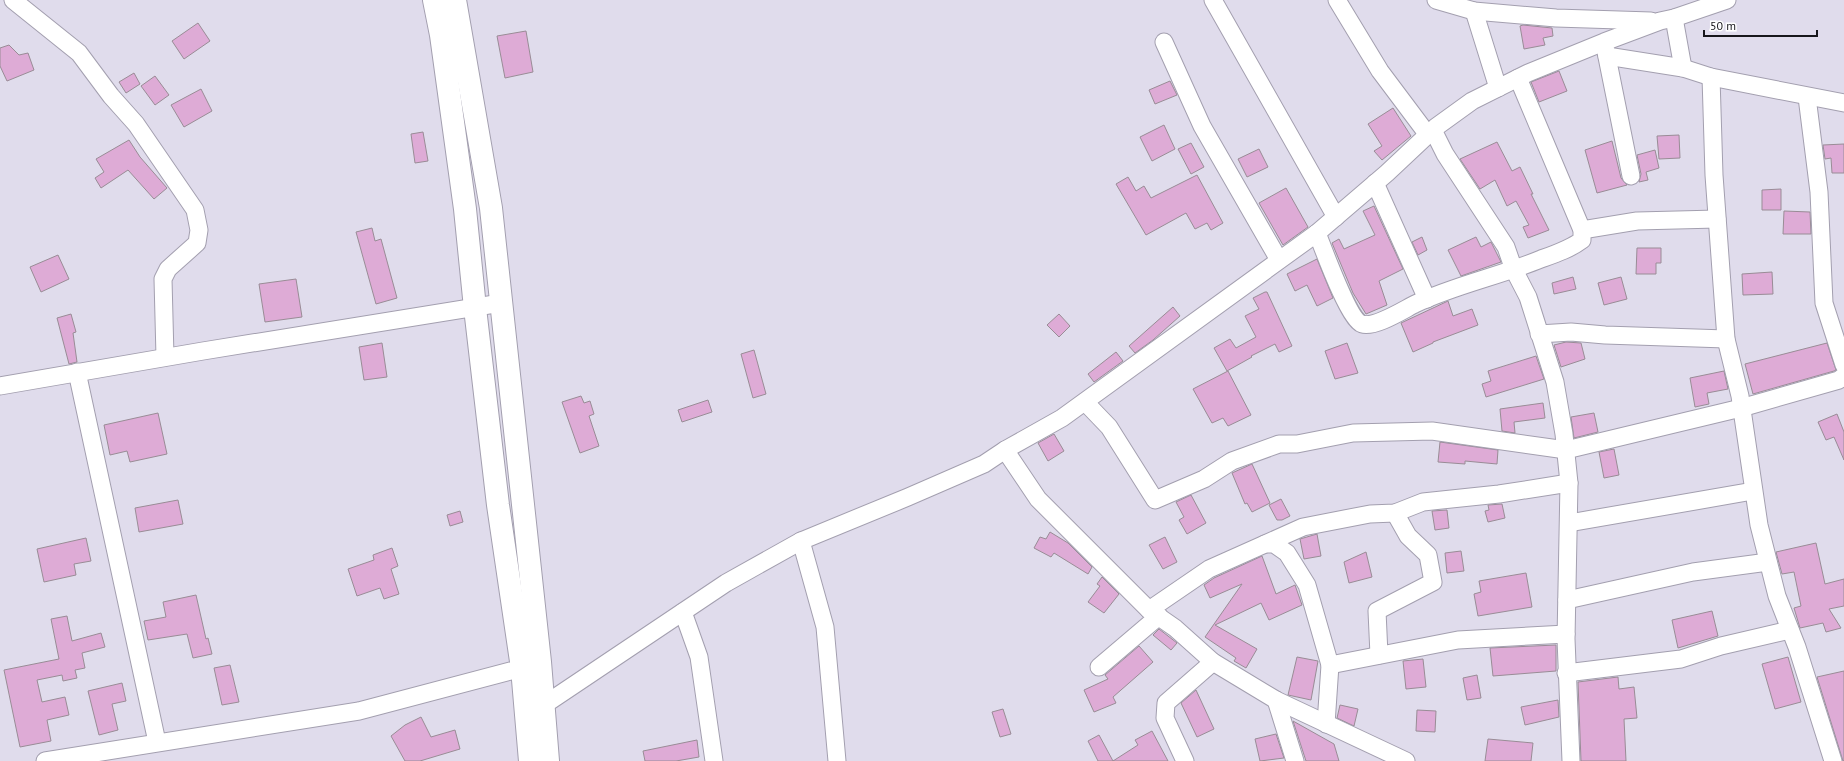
<svg xmlns="http://www.w3.org/2000/svg" width="1844" height="761" font-family="'PT Sans',sans-serif">
	<rect width="100%" height="100%" fill="#e0dcec"/>
	<g fill="#deabd6" stroke="#998c96">
		<polygon points="198,23 210,41 184,59 172,41"/>
		<polygon points="1523,25 1552,28 1553,36 1543,38 1545,45 1524,49 1520,26"/>
		<polygon points="526,31 533,72 505,78 497,36"/>
		<polygon points="9,45 19,55 28,53 34,70 7,81 0,66 0,48"/>
		<polygon points="1559,71 1567,91 1539,102 1531,82"/>
		<polygon points="134,73 140,84 126,93 119,82"/>
		<polygon points="155,76 169,95 155,105 141,86"/>
		<polygon points="1170,81 1177,95 1155,104 1149,90"/>
		<polygon points="201,89 212,111 184,127 171,105"/>
		<polygon points="1393,108 1411,136 1382,160 1374,151 1382,146 1368,124"/>
		<polygon points="1164,125 1175,149 1152,161 1140,137"/>
		<polygon points="423,132 428,161 415,163 411,134"/>
		<polygon points="1679,135 1680,158 1659,159 1657,136"/>
		<polygon points="129,140 140,157 167,188 154,199 128,170 101,188 95,178 104,172 96,159"/>
		<polygon points="1612,141 1621,178 1627,185 1597,193 1585,150"/>
		<polygon points="1497,142 1512,171 1520,167 1533,194 1531,194 1549,230 1528,238 1523,227 1529,225 1516,201 1507,206 1495,180 1480,189 1460,159"/>
		<polygon points="1191,143 1204,167 1191,174 1178,149"/>
		<polygon points="1844,144 1844,173 1832,173 1831,158 1825,159 1823,145"/>
		<polygon points="1259,149 1268,167 1247,177 1238,159"/>
		<polygon points="1655,150 1659,168 1646,172 1648,180 1639,182 1641,174 1637,155"/>
		<polygon points="1197,175 1223,223 1211,230 1207,223 1195,229 1186,213 1146,235 1116,184 1128,177 1136,191 1144,186 1151,198"/>
		<polygon points="1286,188 1308,227 1283,245 1259,203"/>
		<polygon points="1781,189 1781,210 1762,210 1762,190"/>
		<polygon points="1374,206 1403,269 1379,281 1387,305 1366,314 1353,293 1332,243 1339,239 1344,249 1375,235 1363,211"/>
		<polygon points="1784,211 1810,212 1811,234 1783,234"/>
		<polygon points="372,228 375,241 381,239 397,298 376,304 356,232"/>
		<polygon points="1422,237 1427,250 1418,255 1412,242"/>
		<polygon points="1476,237 1481,247 1491,242 1501,262 1461,276 1448,250"/>
		<polygon points="1637,248 1661,248 1661,263 1656,263 1656,274 1636,274"/>
		<polygon points="58,255 69,279 41,292 30,267"/>
		<polygon points="1317,259 1333,298 1317,306 1307,285 1295,291 1287,274"/>
		<polygon points="1772,272 1773,294 1743,295 1742,274"/>
		<polygon points="1573,277 1576,289 1554,294 1552,283"/>
		<polygon points="1621,277 1627,299 1604,305 1598,283"/>
		<polygon points="296,279 302,317 265,322 259,284"/>
		<polygon points="1265,292 1267,292 1292,346 1279,352 1275,344 1251,356 1252,357 1227,371 1214,348 1230,339 1236,348 1256,337 1245,316 1259,309 1253,298"/>
		<polygon points="1448,301 1453,316 1472,309 1478,325 1433,342 1433,343 1413,352 1401,323"/>
		<polygon points="1173,307 1180,316 1153,340 1135,353 1129,346"/>
		<polygon points="71,314 76,332 73,333 77,362 69,364 57,318"/>
		<polygon points="1059,314 1070,326 1059,337 1047,325"/>
		<polygon points="1566,342 1581,343 1585,359 1561,367 1554,345"/>
		<polygon points="382,343 387,377 364,380 359,347"/>
		<polygon points="1347,343 1358,373 1335,379 1325,351"/>
		<polygon points="1827,343 1836,370 1834,371 1753,394 1745,364"/>
		<polygon points="754,350 766,394 753,398 741,354"/>
		<polygon points="1116,352 1123,361 1094,382 1088,374"/>
		<polygon points="1536,356 1544,379 1486,397 1482,384 1491,381 1488,371"/>
		<polygon points="1228,371 1251,415 1228,426 1223,418 1212,423 1193,389"/>
		<polygon points="1724,371 1728,389 1707,393 1709,404 1695,407 1690,378"/>
		<polygon points="581,396 584,403 590,401 594,414 589,416 599,446 580,453 562,402"/>
		<polygon points="708,400 712,412 682,422 678,410"/>
		<polygon points="1543,403 1545,418 1514,422 1515,433 1502,431 1500,409"/>
		<polygon points="158,413 167,454 130,462 127,451 110,455 104,425"/>
		<polygon points="1594,413 1598,432 1574,438 1571,417"/>
		<polygon points="1837,414 1844,432 1844,460 1834,437 1826,440 1818,422"/>
		<polygon points="1054,434 1064,451 1048,461 1038,443"/>
		<polygon points="1440,442 1498,450 1497,464 1465,461 1465,464 1438,462"/>
		<polygon points="1614,449 1619,475 1604,478 1599,452"/>
		<polygon points="1252,464 1270,503 1252,512 1247,503 1245,504 1232,473"/>
		<polygon points="1191,495 1206,523 1187,534 1179,520 1184,517 1176,502"/>
		<polygon points="1281,499 1290,516 1282,520 1277,520 1269,505"/>
		<polygon points="178,500 183,524 139,532 135,508"/>
		<polygon points="1502,504 1505,518 1488,522 1485,511 1489,510 1488,505"/>
		<polygon points="1447,510 1449,528 1435,530 1432,511"/>
		<polygon points="460,511 463,522 450,526 447,515"/>
		<polygon points="1050,532 1068,543 1092,567 1088,574 1054,553 1051,557 1034,548 1040,537 1046,539"/>
		<polygon points="1317,534 1321,556 1304,559 1300,539"/>
		<polygon points="1165,537 1177,562 1163,569 1149,545"/>
		<polygon points="86,538 91,561 74,564 76,575 44,582 37,549"/>
		<polygon points="1816,543 1825,584 1844,579 1844,606 1829,609 1841,628 1826,632 1823,623 1800,628 1794,608 1801,606 1794,572 1782,574 1776,552"/>
		<polygon points="392,548 398,566 391,569 399,594 384,599 380,588 357,596 348,569 374,560 373,555"/>
		<polygon points="1461,551 1464,571 1447,573 1445,553"/>
		<polygon points="1366,552 1372,577 1349,583 1344,562"/>
		<polygon points="1262,556 1276,594 1295,585 1302,605 1269,620 1261,603 1215,625 1257,649 1246,668 1234,661 1236,658 1205,637 1242,584 1210,598 1204,585 1214,578"/>
		<polygon points="1526,573 1532,607 1478,616 1474,594 1481,592 1479,581"/>
		<polygon points="1102,577 1119,594 1104,613 1088,602 1100,586 1097,584"/>
		<polygon points="196,595 206,639 208,638 212,654 193,658 187,634 148,640 144,621 166,617 163,602"/>
		<polygon points="1712,611 1718,636 1678,648 1672,620"/>
		<polygon points="67,616 72,641 101,633 105,647 82,653 85,668 75,670 77,678 63,681 62,675 37,680 42,702 65,697 69,715 47,720 51,741 20,747 4,670 59,659 51,619"/>
		<polygon points="1159,629 1177,643 1171,650 1153,635"/>
		<polygon points="1556,645 1556,671 1493,676 1490,648"/>
		<polygon points="1139,646 1153,662 1113,697 1116,703 1094,712 1084,690 1108,679 1105,675"/>
		<polygon points="1297,657 1318,661 1311,700 1288,695"/>
		<polygon points="1788,657 1801,702 1775,709 1762,664"/>
		<polygon points="1423,659 1426,687 1406,689 1403,661"/>
		<polygon points="230,665 239,702 222,705 214,668"/>
		<polygon points="1844,671 1844,761 1843,761 1817,677"/>
		<polygon points="1477,675 1481,698 1467,700 1463,678"/>
		<polygon points="1618,677 1619,689 1634,687 1637,718 1624,719 1626,761 1581,761 1578,682"/>
		<polygon points="122,683 126,701 112,704 118,730 99,735 88,691"/>
		<polygon points="1196,690 1214,729 1197,737 1181,703"/>
		<polygon points="1558,700 1559,717 1525,725 1521,707"/>
		<polygon points="1340,705 1358,709 1354,726 1337,718"/>
		<polygon points="1003,709 1011,734 1000,737 992,712"/>
		<polygon points="1417,710 1436,711 1435,732 1416,731"/>
		<polygon points="421,717 431,737 455,730 460,749 420,761 405,761 391,736 405,725"/>
		<polygon points="1293,721 1334,744 1339,761 1306,761"/>
		<polygon points="1152,731 1168,761 1098,761 1088,741 1099,735 1113,761 1138,745 1135,740"/>
		<polygon points="1276,734 1284,758 1260,761 1255,739"/>
		<polygon points="1488,739 1533,743 1531,761 1485,761"/>
		<polygon points="697,740 699,757 676,761 645,761 643,751"/>
	</g>
	<g fill="none" stroke-linecap="round" stroke-linejoin="round">
		<g stroke="#a39faf" stroke-width="19">
			<g id="street">
				<polyline points="13,0 79,53 111,96 136,124 195,210 199,230 197,243 168,269 163,279 165,357"/>
				<polyline points="1213,0 1336,217"/>
				<polyline points="1337,0 1380,71 1428,135"/>
				<polyline points="1436,0 1474,11 1556,18 1651,21"/>
				<polyline points="1474,11 1498,88"/>
				<polyline points="1674,18 1683,68"/>
				<polyline points="1164,42 1202,126 1279,260"/>
				<polyline points="1605,47 1631,176"/>
				<polyline points="1607,56 1683,68 1711,77 1844,103"/>
				<polyline points="1711,77 1714,175 1726,339 1740,396 1759,525 1777,596 1797,647 1833,761"/>
				<polyline points="1807,97 1819,192 1824,303 1844,365"/>
				<polyline points="1433,130 1445,154 1506,247 1514,270 1528,297 1555,382 1564,434 1569,483 1566,639 1571,761"/>
				<polyline points="1375,183 1427,299"/>
				<polyline points="1582,230 1637,221 1717,219"/>
				<path d="M1317,233C1323,248 1349,320 1362,324C1375,328 1403,310 1415,304C1455,285 1500,276 1541,259C1555,254 1570,249 1582,240V230L1518,78"/>
				<polyline points="1539,334 1571,332 1605,335 1726,339"/>
				<polyline points="77,372 157,742"/>
				<polyline points="0,386 203,351 501,303"/>
				<polyline points="1085,402 1109,427 1155,500 1204,479 1232,461 1279,444 1297,444 1353,433 1432,431 1566,450 1741,408 1839,380 1844,376"/>
				<polyline points="1005,450 1038,499 1149,610 1175,628 1213,662 1276,700 1406,761"/>
				<polyline points="1569,523 1753,491"/>
				<polyline points="801,541 825,627 837,761"/>
				<polyline points="1265,544 1303,527 1370,514 1395,513 1423,502 1499,494 1569,483"/>
				<polyline points="1567,600 1693,572 1768,562"/>
				<polyline points="1149,610 1209,569 1265,544 1274,544 1287,553 1307,585 1330,665 1326,724"/>
				<polyline points="683,612 699,657 714,761"/>
				<polyline points="1379,655 1377,611 1433,582 1428,555 1408,536 1395,513"/>
				<polyline points="1330,665 1458,640 1566,634"/>
				<polyline points="1099,667 1159,616"/>
				<polyline points="1566,673 1681,659 1721,646 1790,630"/>
				<polyline points="1276,700 1295,761"/>
				<polyline points="544,705 726,583 801,541 908,497 984,464 1005,450 1062,418 1317,233 1387,173 1436,127 1472,101 1528,73 1604,42 1660,21 1674,18 1727,0"/>
				<polyline points="45,761 359,711 522,668"/>
				<polyline points="1185,761 1165,718 1166,703 1213,662"/>
			</g>
		</g>
		<g stroke="#a39faf" stroke-width="24">
			<g id="primary">
				<polyline points="434,0 441,35 465,209 475,308 498,505 522,668 530,761"/>
				<polyline points="455,0 491,208 540,662 548,761"/>
			</g>
		</g>
		<use href="#street" stroke="#fff" stroke-width="17"/>
		<use href="#primary" stroke="#fff" stroke-width="22"/>
	</g>
	<path d="M1704 30v6h113v-6" fill="none" stroke="#17161b" stroke-width="2"/>
	<text x="1710" y="30" font-size="12" fill="#17161b" stroke="#ffffff" stroke-width="3" paint-order="stroke">50 m</text>
</svg>
